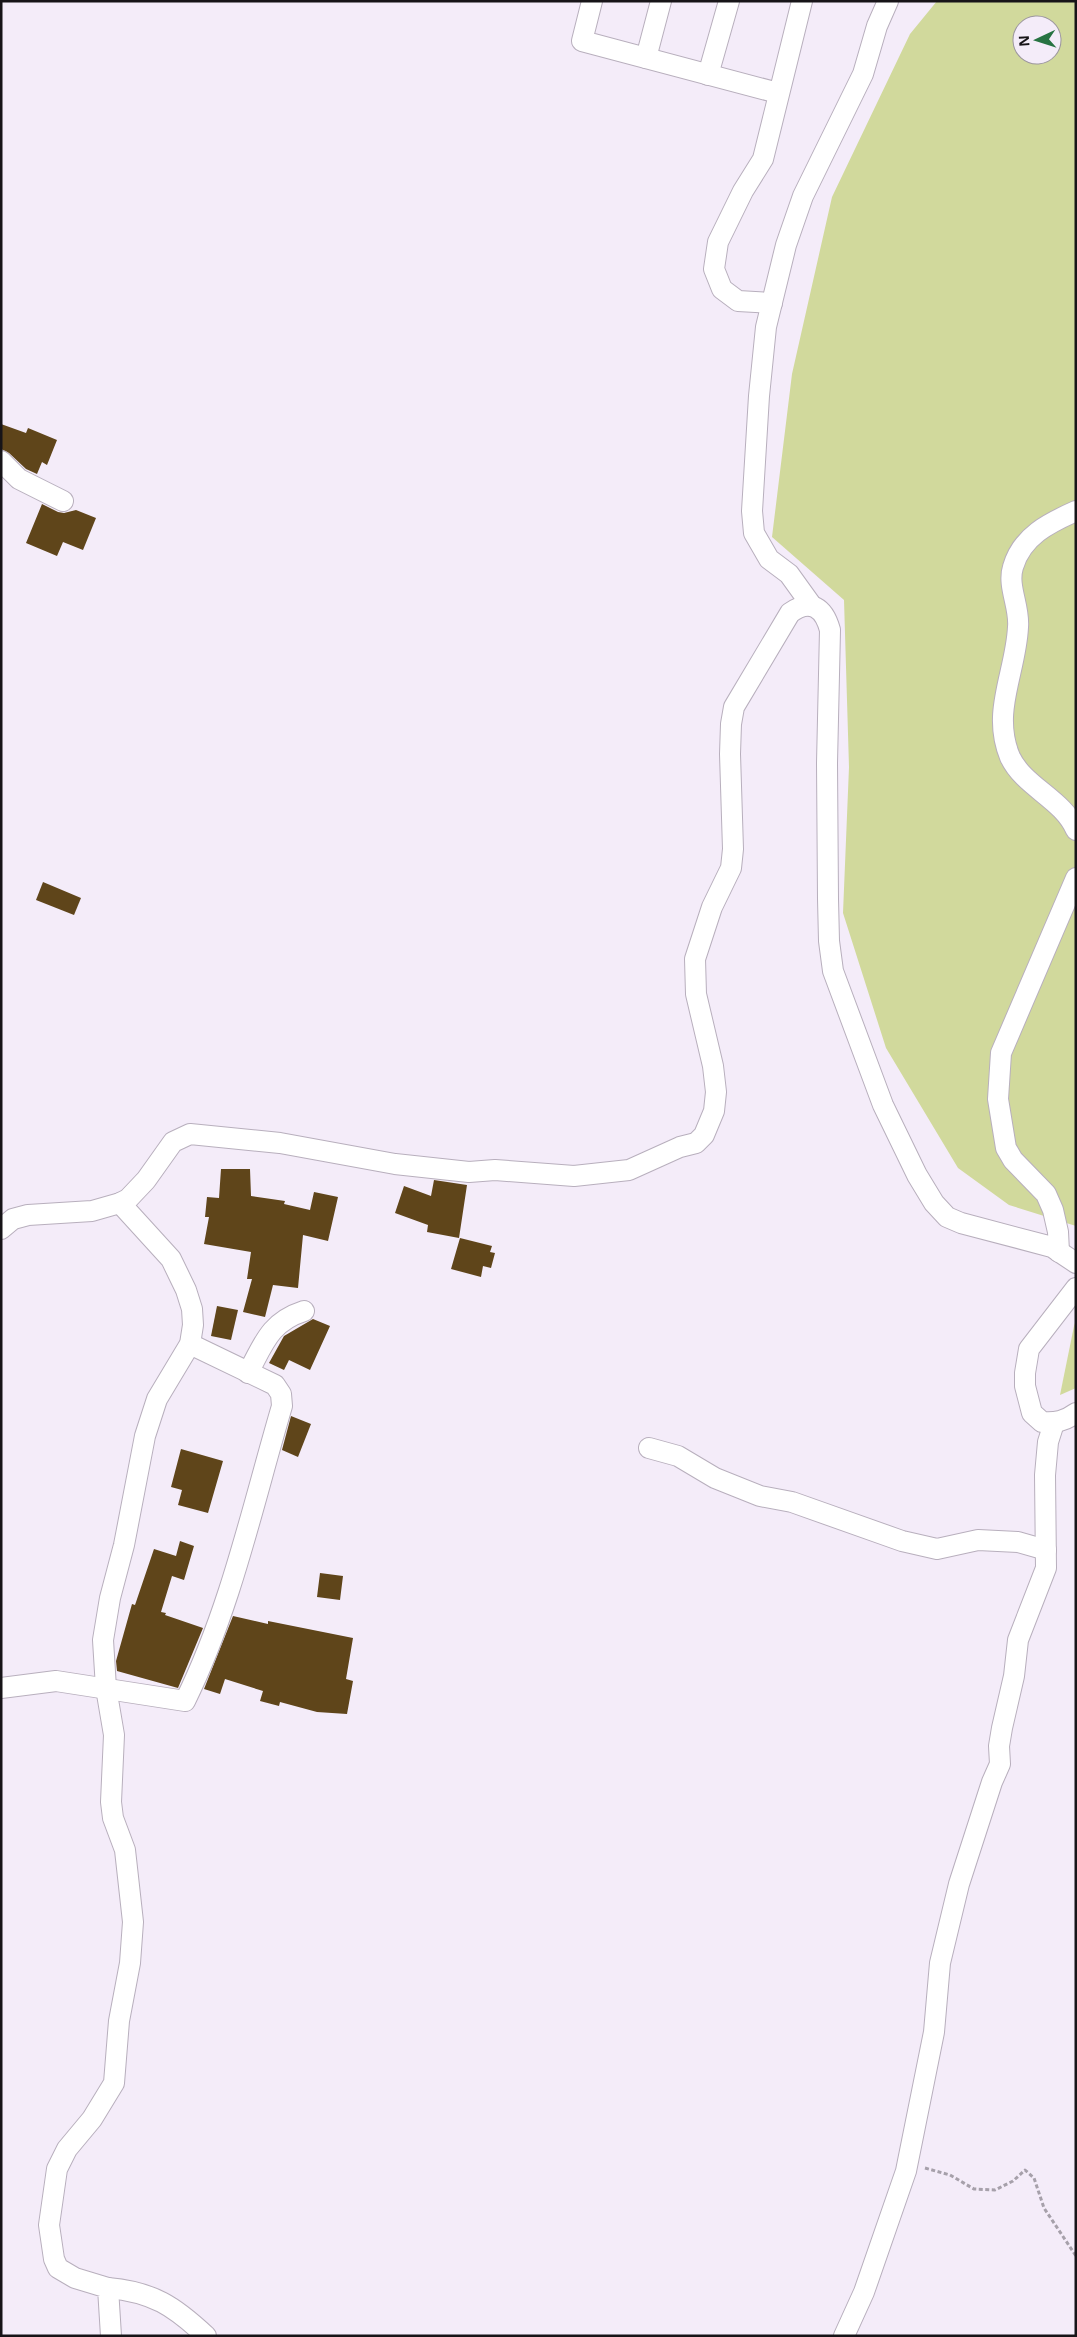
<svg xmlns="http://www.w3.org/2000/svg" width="1077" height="2337" font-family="'Open Sans',sans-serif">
	<rect width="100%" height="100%" fill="#f4ecf9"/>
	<g fill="#d1d99c" fill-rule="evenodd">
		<path d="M937,1H1076V1226L1009,1205L958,1168L886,1048L843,913L849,767L844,600L772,537L792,374L832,197L910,34ZM1022,25H1052V55H1022Z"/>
		<polygon points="1076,1320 1076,1388 1060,1395 1074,1326"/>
	</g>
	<g fill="#5f451a">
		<polygon points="1,424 26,433 28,428 57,440 47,465 42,462 37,474 26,469 9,453 1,449"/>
		<polygon points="42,504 58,512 64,513 76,510 96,518 83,550 63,542 57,556 26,543"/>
		<polygon points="43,882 81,898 74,915 36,900"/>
		<polygon points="221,1169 250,1169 251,1196 285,1201 284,1204 310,1210 314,1192 338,1197 328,1241 303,1235 298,1288 273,1285 265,1317 243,1312 252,1279 247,1279 251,1252 204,1244 209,1217 205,1217 207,1197 219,1198"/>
		<polygon points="434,1180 467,1185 459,1238 427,1232 428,1225 395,1213 404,1186 431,1196"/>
		<polygon points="460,1238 492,1246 490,1252 495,1253 491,1268 483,1266 481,1277 451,1269"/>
		<polygon points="217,1306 238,1310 231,1340 211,1336"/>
		<polygon points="313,1319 330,1326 310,1370 289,1360 284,1370 269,1363 284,1336"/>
		<polygon points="291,1416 311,1424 298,1457 282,1450"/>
		<polygon points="181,1449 223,1461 208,1513 178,1505 182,1490 171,1487"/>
		<polygon points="180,1541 194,1546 184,1580 172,1576 161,1612 166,1613 165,1615 203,1628 178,1688 117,1671 116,1661 132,1604 135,1605 154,1549 176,1556"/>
		<polygon points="320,1573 343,1576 340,1600 317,1597"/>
		<polygon points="233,1616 268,1624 268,1621 353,1638 346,1679 353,1681 347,1714 317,1712 280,1702 279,1706 260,1701 263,1691 225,1679 220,1694 204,1689"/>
	</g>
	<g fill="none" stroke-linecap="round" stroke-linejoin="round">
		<g stroke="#b8afbd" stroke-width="22">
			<g id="minor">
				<polyline points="592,1 582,41 778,93"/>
				<polyline points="646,58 661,1"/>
				<polyline points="708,75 729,1"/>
				<polyline points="772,303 738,301 722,289 714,269 718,242 743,191 763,159 802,1"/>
				<polyline points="1,461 19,479 63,501"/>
				<path d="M1076,511C1049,523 1022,536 1013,567C1007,586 1020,607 1018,627C1016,672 991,712 1010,757C1024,787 1063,799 1076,830"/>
				<polyline points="812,606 789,574 769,559 754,533 752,511 759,396 766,327 786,245 803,196 863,74 877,26 888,1"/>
				<path d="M1,1229L13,1219L28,1215L92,1211L120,1203L128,1199L146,1180L173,1142L190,1134L280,1143L395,1164L469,1172L495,1170L574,1176L629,1170L680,1147L696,1143L704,1135L714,1111L716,1092L713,1066L696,994L695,959L712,907L731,868L733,849L730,754L731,724L734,707L790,613C811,598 824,608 830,630L827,763L828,899L829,941L833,971L883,1105L917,1175L934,1203L947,1217L961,1223L1052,1247L1076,1263"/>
				<polyline points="1059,1252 1058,1232 1053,1210 1046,1194 1013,1160 1006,1148 998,1099 1001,1053 1076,878"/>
				<path d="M1076,1288L1029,1349L1025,1373V1386L1032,1413L1042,1422C1056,1423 1065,1421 1076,1413"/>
				<path d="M248,1373C264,1343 270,1322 304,1311"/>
				<polyline points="649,1448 678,1456 715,1478 760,1496 792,1502 902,1541 937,1549 978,1540 1018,1542 1046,1550"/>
				<path d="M1,1688L56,1681L185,1701C231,1608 253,1504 282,1406L281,1394L275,1385L190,1344"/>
				<path d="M108,2288C153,2292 174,2306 206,2336"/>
				<polyline points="111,2336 108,2288 75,2278 58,2268 54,2259 49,2225 57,2169 67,2149 92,2119 114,2083 119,2021 130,1963 133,1922 125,1850 113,1818 111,1802 114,1735 106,1688 103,1640 110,1598 124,1545 145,1436 157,1399 190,1344 193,1325 192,1309 186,1290 171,1259 120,1203"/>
				<polyline points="844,2336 864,2292 906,2171 934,2032 940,1963 959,1884 992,1782 1000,1764 999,1746 1002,1728 1014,1676 1018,1640 1046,1568 1045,1475 1048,1442 1054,1423"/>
			</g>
		</g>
		<polyline stroke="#a6a0aa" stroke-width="3" stroke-dasharray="4 2.5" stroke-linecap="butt" points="925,2168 950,2175 974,2189 995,2190 1013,2181 1025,2170 1034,2178 1044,2208 1076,2256"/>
		<use href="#minor" stroke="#fff" stroke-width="20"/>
	</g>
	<rect width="1077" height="2337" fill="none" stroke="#171418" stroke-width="5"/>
	<g transform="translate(1037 40) rotate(266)"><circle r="24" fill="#f4ecf9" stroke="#9c969f"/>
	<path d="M0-4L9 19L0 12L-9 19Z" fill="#277342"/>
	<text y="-8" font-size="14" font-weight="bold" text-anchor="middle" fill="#171418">N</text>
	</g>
</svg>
